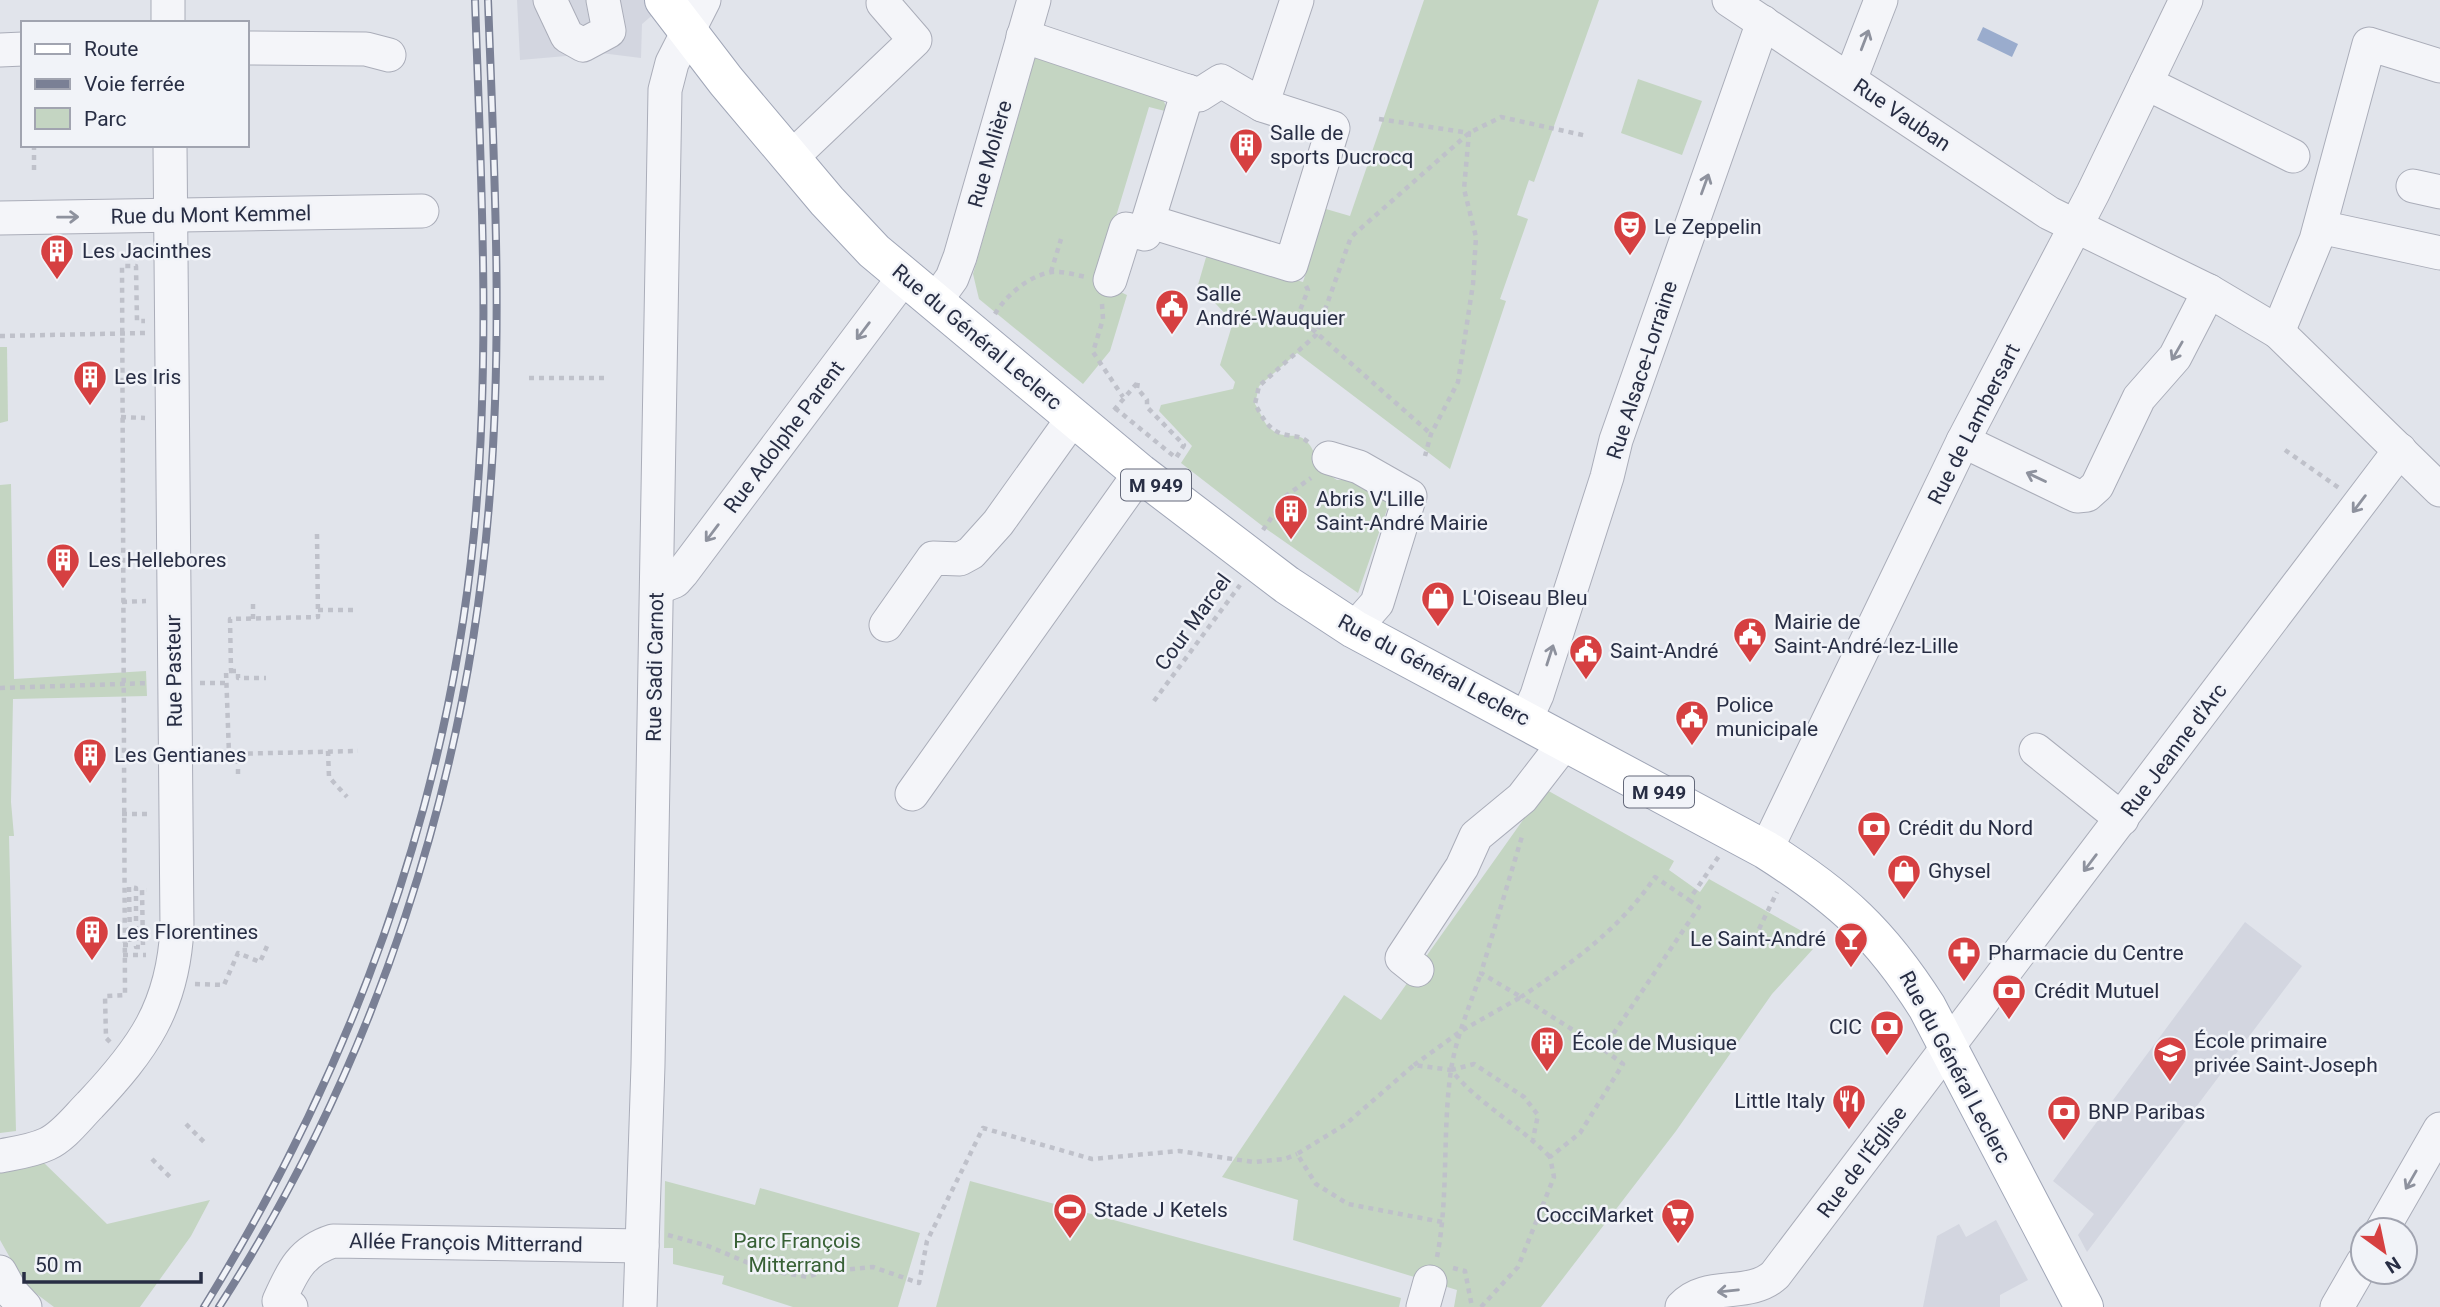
<svg xmlns="http://www.w3.org/2000/svg" width="2440" height="1307" font-family="Roboto,sans-serif">
	<rect width="100%" height="100%" fill="#e1e4eb"/>
	<g fill="#d3d6e0">
		<polygon points="517,0 670,0 642,24 641,58 601,53 520,60"/>
		<polygon points="2245,922 2302,966 2087,1252 2078,1235 2094,1214 2053,1181"/>
		<polygon points="1996,1220 2028,1280 2000,1295 2000,1307 1923,1307 1937,1236 1959,1224 1966,1237"/>
	</g>
	<g fill="#c4d5c2">
		<path d="M1424,0H1599L1534,182L1529,180L1517,215L1528,219L1500,299L1506,301L1450,469L1297,353L1259,386L1255,404C1259,410 1262,418 1266,424C1288,451 1304,414 1320,469L1337,480L1356,479L1390,501L1358,593L1265,528L1181,463L1192,446L1159,411L1161,405L1233,389L1235,382L1220,365L1233,322L1198,285L1207,254L1303,282L1326,209L1350,216Z"/>
		<polygon points="1035,58 1161,96 1169,112 1149,107 1105,253 1103,284 1127,295 1110,351 1083,384 979,299 973,274"/>
		<polygon points="1638,79 1702,101 1682,155 1621,133"/>
		<polygon points="0,347 7,347 8,421 0,423"/>
		<polygon points="11,484 14,679 146,671 147,696 13,699 11,802 14,836 9,836 16,1131 0,1133 0,485"/>
		<polygon points="1545,789 1674,861 1669,870 1700,892 1709,879 1807,934 1803,939 1813,949 1772,994 1676,1131 1541,1307 1454,1307 1457,1290 1293,1240 1298,1200 1222,1177 1344,995 1381,1020"/>
		<polygon points="43,1162 107,1224 210,1200 191,1236 140,1307 54,1307 26,1286 0,1240 0,1173"/>
		<polygon points="665,1181 755,1205 760,1188 920,1233 898,1307 793,1307 722,1284 724,1276 673,1264 673,1248 664,1248"/>
		<polygon points="970,1181 1401,1298 1399,1307 936,1307"/>
	</g>
	<polygon fill="#9aaccd" points="1983,27 2018,44 2012,57 1977,40"/>
	<g fill="none" stroke-linecap="round" stroke-linejoin="round">
		<g stroke="#aaadb9" stroke-width="35">
			<g id="minor">
				<polyline points="168,0 168,23"/>
				<polyline points="550,0 567,36 583,45 609,31 603,0"/>
				<polyline points="1729,0 2049,213 2209,291 2278,332 2440,490"/>
				<polyline points="1023,36 1199,95 1221,81 1262,105 1297,0"/>
				<polyline points="247,48 366,49 389,55"/>
				<polyline points="0,50 23,49"/>
				<polyline points="1850,80 1881,0"/>
				<polyline points="2146,83 2293,156"/>
				<polyline points="1188,91 1148,221 1291,265 1333,128 1262,105"/>
				<polyline points="791,158 915,40 883,3"/>
				<polyline points="2413,186 2440,192"/>
				<polyline points="0,218 422,211"/>
				<polyline points="2320,227 2440,253"/>
				<polyline points="1110,280 1126,229 1145,234 1148,221"/>
				<polyline points="934,303 952,278 960,257 1034,0"/>
				<polyline points="2278,332 2316,240 2369,44 2440,66"/>
				<polyline points="1963,441 2077,496 2087,495 2097,486 2139,398 2175,357 2209,291"/>
				<polyline points="1329,458 1359,467 1410,496 1377,603 1354,629"/>
				<polyline points="657,588 675,581 682,573 904,277"/>
				<polyline points="886,625 933,558 960,559 971,553 998,523 1073,418"/>
				<polyline points="1526,719 1537,695 1607,477 1616,440 1763,22"/>
				<polyline points="2036,750 2122,819"/>
				<polyline points="912,794 1140,473"/>
				<polyline points="1766,850 1963,441 2093,193 2186,0"/>
				<polyline points="1417,970 1402,958 1462,867 1476,836 1522,798 1566,741"/>
				<path d="M0,1156C15,1153 32,1151 47,1144C64,1136 77,1118 90,1105C143,1049 173,1007 177,928L170,145"/>
				<polyline points="2382,1230 2440,1129"/>
				<polyline points="0,1272 11,1292 25,1307"/>
				<path d="M291,1307L279,1301C292,1272 301,1251 333,1241L642,1246"/>
				<polyline points="640,1307 648,1065 665,90 672,63 704,0"/>
				<polyline points="1423,1307 1430,1282"/>
				<path d="M1682,1307C1706,1280 1749,1299 1775,1275L2400,450"/>
				<polyline points="2337,1307 2363,1262"/>
			</g>
		</g>
		<g stroke="#a0a6b7" stroke-width="40">
			<path id="major" d="M664,0L726,81L827,201L874,251L1140,473L1287,585L1354,629L1766,850C1840,897 1880,933 1927,1007L2084,1307"/>
		</g>
		<g stroke="#bfc1ca" stroke-width="4.5" stroke-dasharray="5 5" stroke-linecap="butt">
			<polyline points="1379,119 1469,133 1464,189 1476,237 1473,284 1458,382 1431,434 1425,456"/>
			<polyline points="34,145 34,175"/>
			<polyline points="1051,272 1061,239"/>
			<polyline points="1306,286 1308,290 1299,313 1303,321 1431,434"/>
			<polyline points="1102,304 1103,319 1093,352 1123,397"/>
			<path d="M995,314C1006,295 1030,275 1052,272C1063,271 1076,275 1086,277"/>
			<polyline points="0,336 146,333"/>
			<polyline points="529,378 608,378"/>
			<polyline points="1115,408 1176,458 1184,445 1147,407 1147,400 1137,388 1138,382"/>
			<polyline points="1114,410 1138,382"/>
			<polyline points="121,417 145,418"/>
			<path d="M1308,442C1301,436 1296,437 1287,435C1269,432 1263,418 1255,404L1259,386L1316,335L1351,237L1469,133L1501,117L1587,136"/>
			<polyline points="2285,450 2339,488"/>
			<polyline points="1263,530 1287,495 1311,478"/>
			<polyline points="317,534 318,617 230,619 231,671 226,671 229,754 358,751"/>
			<polyline points="122,602 146,601"/>
			<polyline points="253,604 253,619"/>
			<polyline points="318,610 358,610"/>
			<polyline points="231,671 238,671 238,678 266,678"/>
			<polyline points="200,683 227,683"/>
			<polyline points="0,688 149,683"/>
			<polyline points="1154,701 1240,585"/>
			<polyline points="328,751 329,777 347,797"/>
			<polyline points="238,774 238,754"/>
			<polyline points="122,814 148,814"/>
			<path d="M1689,900L1699,907L1603,1049L1521,997C1572,963 1620,929 1655,877L1689,900L1719,856"/>
			<polyline points="1759,929 1777,892"/>
			<polyline points="123,945 130,945 129,887 136,888 136,947 143,947 142,890 147,890"/>
			<polyline points="123,955 146,955"/>
			<polyline points="195,984 224,985 238,953 260,962 268,944"/>
			<polyline points="110,1042 106,1038 105,996 125,995 122,266 136,266 137,321 145,321"/>
			<polyline points="1414,1065 1461,1031 1521,997 1481,973 1523,833"/>
			<polyline points="1451,1070 1474,1064 1524,1097 1538,1115 1533,1139"/>
			<polyline points="186,1124 205,1143"/>
			<polyline points="152,1159 170,1177"/>
			<path d="M1442,1222L1348,1204L1316,1184L1297,1154L1346,1124L1414,1065L1451,1070C1480,1105 1519,1125 1550,1157"/>
			<polyline points="668,1235 708,1246 765,1270 808,1277 821,1272 873,1267 919,1283 927,1241 983,1128 1092,1159 1179,1151 1253,1162 1285,1159 1297,1154"/>
			<path d="M1437,1257C1449,1196 1442,1132 1451,1070C1456,1037 1470,1005 1481,973"/>
			<polyline points="1453,1268 1465,1271 1472,1307"/>
			<polyline points="1481,1307 1518,1267 1554,1177 1550,1157 1580,1133 1623,1064 1603,1049"/>
		</g>
		<use href="#minor" stroke="#f4f5f9" stroke-width="33"/>
		<use href="#major" stroke="#fff" stroke-width="38"/>
		<g stroke="#7a8095" stroke-width="8">
			<g id="rail">
				<path d="M204,1307C350,1072 447,810 474,533C491,356 481,177 475,0"/>
				<path d="M219,1307C376,1063 469,780 490,492C503,328 494,163 488,0"/>
			</g>
		</g>
		<use href="#rail" stroke="#f1f3f8" stroke-width="5" stroke-dasharray="16" stroke-linecap="butt"/>
	</g>
	<defs><path id="oneway-shaft" d="M-6 0H5M1.5-3L5.5 0L1.5 3" fill="none" stroke-width="1.6" stroke-linecap="round" stroke-linejoin="round" transform="scale(1.75)"/></defs>
	<g stroke="#8e929e">
		<use href="#oneway-shaft" transform="translate(1865 40) rotate(-69)"/>
		<use href="#oneway-shaft" transform="translate(1705 184) rotate(-70)"/>
		<use href="#oneway-shaft" transform="translate(68 217) rotate(-1)"/>
		<use href="#oneway-shaft" transform="translate(863 331) rotate(127)"/>
		<use href="#oneway-shaft" transform="translate(2177 351) rotate(120)"/>
		<use href="#oneway-shaft" transform="translate(2036 477) rotate(-155)"/>
		<use href="#oneway-shaft" transform="translate(2359 504) rotate(127)"/>
		<use href="#oneway-shaft" transform="translate(712 533) rotate(127)"/>
		<use href="#oneway-shaft" transform="translate(1550 655) rotate(-72)"/>
		<use href="#oneway-shaft" transform="translate(2090 863) rotate(127)"/>
		<use href="#oneway-shaft" transform="translate(2411 1180) rotate(120)"/>
		<use href="#oneway-shaft" transform="translate(1728 1291) rotate(174)"/>
	</g>
	<defs>
		<g id="building-pin" transform="scale(1.75)"><path d="M0 17L-7.5 6A9.5 9.5 0 1 1 7.5 6Z" fill="#d64041" stroke="#f1f3f8"/><path d="M-4-6H4V6H1V3H-1V6H-4ZM-2.5-4.3h1.7v1.8h-1.7ZM.8-4.3h1.7v1.8H.8ZM-2.5-1h1.7V.8h-1.7ZM.8-1h1.7V.8H.8Z" fill="#fff"/></g>
		<g id="theatre-pin" transform="scale(1.75)"><path d="M0 17L-7.5 6A9.5 9.5 0 1 1 7.5 6Z" fill="#d64041" stroke="#f1f3f8"/><path d="M-5-5.5Q0-4 5-5.5V0Q5 5 0 6Q-5 5-5 0ZM-3.3-2.5H-1v1.5H-3.3ZM1-2.5H3.3v1.5H1ZM-2.8 1Q0 5.5 2.8 1Z" fill="#fff"/></g>
		<g id="civic-pin" transform="scale(1.75)"><path d="M0 17L-7.5 6A9.5 9.5 0 1 1 7.5 6Z" fill="#d64041" stroke="#f1f3f8"/><path d="M-.6-6.5H3V-4.5H.6V-3L4-1V1h2V6H-6V1h2V-1L-.6-3ZM-1.2 2.5V6h2.4V2.5Z" fill="#fff"/></g>
		<g id="shop-pin" transform="scale(1.75)"><path d="M0 17L-7.5 6A9.5 9.5 0 1 1 7.5 6Z" fill="#d64041" stroke="#f1f3f8"/><path d="M-5-2.5h2.3a2.7 3.5 0 0 1 5.4 0H5L5.5 6h-11ZM-1.5-2.5h3a1.5 2.3 0 0 0-3 0Z" fill="#fff"/></g>
		<g id="bank-pin" transform="scale(1.75)"><path d="M0 17L-7.5 6A9.5 9.5 0 1 1 7.5 6Z" fill="#d64041" stroke="#f1f3f8"/><path d="M-6-4H6V4H-6ZM0-2.3a2.3 2.3 0 1 0 0 4.6a2.3 2.3 0 1 0 0-4.6Z" fill="#fff"/></g>
		<g id="bar-pin" transform="scale(1.75)"><path d="M0 17L-7.5 6A9.5 9.5 0 1 1 7.5 6Z" fill="#d64041" stroke="#f1f3f8"/><path d="M-6-5H6L.8 .8V4.5H3.5V6h-7V4.5H-.8V.8Z" fill="#fff"/></g>
		<g id="pharmacy-pin" transform="scale(1.75)"><path d="M0 17L-7.5 6A9.5 9.5 0 1 1 7.5 6Z" fill="#d64041" stroke="#f1f3f8"/><path d="M-2-6h4v4h4v4h-4v4h-4v-4h-4v-4h4Z" fill="#fff"/></g>
		<g id="school-pin" transform="scale(1.75)"><path d="M0 17L-7.5 6A9.5 9.5 0 1 1 7.5 6Z" fill="#d64041" stroke="#f1f3f8"/><path d="M0-5L7-2L0 1L-7-2ZM-4 1L0 2.5L4 1V4Q0 6-4 4Z" fill="#fff"/></g>
		<g id="restaurant-pin" transform="scale(1.75)"><path d="M0 17L-7.5 6A9.5 9.5 0 1 1 7.5 6Z" fill="#d64041" stroke="#f1f3f8"/><path d="M-5-6h1v4h1v-4h1v4h1v-4h1v5L-1.5 .5V6h-2V.5L-5-1ZM5-6V6H3V1.5H1.5Q1.5-4 5-6Z" fill="#fff"/></g>
		<g id="stadium-pin" transform="scale(1.75)"><path d="M0 17L-7.5 6A9.5 9.5 0 1 1 7.5 6Z" fill="#d64041" stroke="#f1f3f8"/><path d="M0-5a6.5 5 0 1 0 0 10a6.5 5 0 1 0 0-10ZM-3.5-1.8h7v3.6h-7Z" fill="#fff"/></g>
		<g id="supermarket-pin" transform="scale(1.75)"><path d="M0 17L-7.5 6A9.5 9.5 0 1 1 7.5 6Z" fill="#d64041" stroke="#f1f3f8"/><path d="M-6-5.5h2.5l.6 2H6L4.5 2H-2.5L-4.4-4H-6ZM-1.5 3.2a1.3 1.3 0 1 0 .1 0ZM3 3.2a1.3 1.3 0 1 0 .1 0Z" fill="#fff"/></g>
	</defs>
	<g fill-rule="evenodd">
		<use href="#building-pin" x="1246" y="145"/>
		<use href="#theatre-pin" x="1630" y="227"/>
		<use href="#building-pin" x="57" y="251"/>
		<use href="#civic-pin" x="1172" y="306"/>
		<use href="#building-pin" x="90" y="377"/>
		<use href="#building-pin" x="1291" y="511"/>
		<use href="#building-pin" x="63" y="560"/>
		<use href="#shop-pin" x="1438" y="598"/>
		<use href="#civic-pin" x="1750" y="634"/>
		<use href="#civic-pin" x="1586" y="651"/>
		<use href="#civic-pin" x="1692" y="717"/>
		<use href="#building-pin" x="90" y="755"/>
		<use href="#bank-pin" x="1874" y="828"/>
		<use href="#shop-pin" x="1904" y="871"/>
		<use href="#building-pin" x="92" y="932"/>
		<use href="#bar-pin" x="1851" y="939"/>
		<use href="#pharmacy-pin" x="1964" y="953"/>
		<use href="#bank-pin" x="2009" y="991"/>
		<use href="#bank-pin" x="1887" y="1027"/>
		<use href="#building-pin" x="1547" y="1043"/>
		<use href="#school-pin" x="2170" y="1053"/>
		<use href="#restaurant-pin" x="1849" y="1101"/>
		<use href="#bank-pin" x="2064" y="1112"/>
		<use href="#stadium-pin" x="1070" y="1210"/>
		<use href="#supermarket-pin" x="1678" y="1215"/>
	</g>
	<g text-anchor="middle" dominant-baseline="central" stroke-width="5" stroke-linejoin="round" paint-order="stroke">
		<g fill="#f1f3f8" stroke="#64697a" stroke-width="2">
			<rect x="1121" y="469.5" width="70" height="31" rx="5"/>
			<rect x="1624" y="776.5" width="70" height="31" rx="5"/>
		</g>
		<g font-size="19" font-weight="bold" fill="#282e44">
			<text x="1156" y="485">M 949</text>
			<text x="1659" y="792">M 949</text>
		</g>
		<g font-size="21" fill="#282e44" stroke="#f1f3f8">
			<text transform="translate(1902 115) rotate(34)">Rue Vauban</text>
			<text transform="translate(990 154) rotate(-74)">Rue Molière</text>
			<text transform="translate(211 215) rotate(-1)">Rue du Mont Kemmel</text>
			<text transform="translate(977 337) rotate(40)">Rue du Général Leclerc</text>
			<text transform="translate(1642 370) rotate(-72)">Rue Alsace-Lorraine</text>
			<text transform="translate(1974 424) rotate(-63)">Rue de Lambersart</text>
			<text transform="translate(784 437) rotate(-53)">Rue Adolphe Parent</text>
			<text transform="translate(1193 622) rotate(-54)">Cour Marcel</text>
			<text transform="translate(655 667) rotate(-89)">Rue Sadi Carnot</text>
			<text transform="translate(1434 670) rotate(28)">Rue du Général Leclerc</text>
			<text transform="translate(174 671) rotate(-91)">Rue Pasteur</text>
			<text transform="translate(2174 750) rotate(-53)">Rue Jeanne d'Arc</text>
			<text transform="translate(1955 1067) rotate(62)">Rue du Général Leclerc</text>
			<text transform="translate(1862 1162) rotate(-53)">Rue de l'Église</text>
			<text transform="translate(466 1243) rotate(1)">Allée François Mitterrand</text>
		</g>
		<g font-size="21" fill="#282e44" stroke="#f1f3f8" text-anchor="start">
			<text x="1270" y="133">Salle de<tspan x="1270" dy="24">sports Ducrocq</tspan></text>
			<text x="1654" y="227">Le Zeppelin</text>
			<text x="82" y="251">Les Jacinthes</text>
			<text x="1196" y="294">Salle<tspan x="1196" dy="24">André-Wauquier</tspan></text>
			<text x="114" y="377">Les Iris</text>
			<text x="1316" y="499">Abris V'Lille<tspan x="1316" dy="24">Saint-André Mairie</tspan></text>
			<text x="88" y="560">Les Hellebores</text>
			<text x="1462" y="598">L'Oiseau Bleu</text>
			<text x="1774" y="622">Mairie de<tspan x="1774" dy="24">Saint-André-lez-Lille</tspan></text>
			<text x="1610" y="651">Saint-André</text>
			<text x="1716" y="705">Police<tspan x="1716" dy="24">municipale</tspan></text>
			<text x="114" y="755">Les Gentianes</text>
			<text x="1898" y="828">Crédit du Nord</text>
			<text x="1928" y="871">Ghysel</text>
			<text x="116" y="932">Les Florentines</text>
			<text x="1826" y="939" text-anchor="end">Le Saint-André</text>
			<text x="1988" y="953">Pharmacie du Centre</text>
			<text x="2034" y="991">Crédit Mutuel</text>
			<text x="1862" y="1027" text-anchor="end">CIC</text>
			<text x="2194" y="1041">École primaire<tspan x="2194" dy="24">privée Saint-Joseph</tspan></text>
			<text x="1572" y="1043">École de Musique</text>
			<text x="1825" y="1101" text-anchor="end">Little Italy</text>
			<text x="2088" y="1112">BNP Paribas</text>
			<text x="1094" y="1210">Stade J Ketels</text>
			<text x="1654" y="1215" text-anchor="end">CocciMarket</text>
		</g>
		<g font-size="21" fill="#376035" stroke="#f1f3f8">
			<text x="797" y="1241">Parc François<tspan x="797" dy="24">Mitterrand</tspan></text>
		</g>
	</g>
	<rect x="21" y="21" width="228" height="126" fill="#f1f3f8" stroke="#a1a4b0" stroke-width="2"/>
	<rect x="35" y="44" width="35" height="10" fill="#ffffff" stroke="#a1a4b0" stroke-width="2"/>
	<text x="84" y="56" font-size="21" fill="#282e44">Route</text>
	<rect x="35" y="79" width="35" height="10" fill="#7a8095" stroke="#a1a4b0" stroke-width="2"/>
	<text x="84" y="91" font-size="21" fill="#282e44">Voie ferrée</text>
	<rect x="35" y="108" width="35" height="21" fill="#c4d5c2" stroke="#a1a4b0" stroke-width="2"/>
	<text x="84" y="126" font-size="21" fill="#282e44">Parc</text>
	<g transform="translate(2384 1251) rotate(147)"><circle r="33" fill="#f1f3f8" stroke="#a1a4b0" stroke-width="2"/>
	<path d="M0-5L12 26L0 18L-12 26Z" fill="#d64041"/>
	<text y="-10" font-size="19" font-weight="bold" text-anchor="middle" fill="#282e44">N</text>
	</g>
	<path d="M24 1272v10h177v-10" fill="none" stroke="#282e44" stroke-width="3.5"/>
	<text x="35" y="1272" font-size="21" fill="#282e44" stroke="#f1f3f8" stroke-width="5" paint-order="stroke">50 m</text>
</svg>
